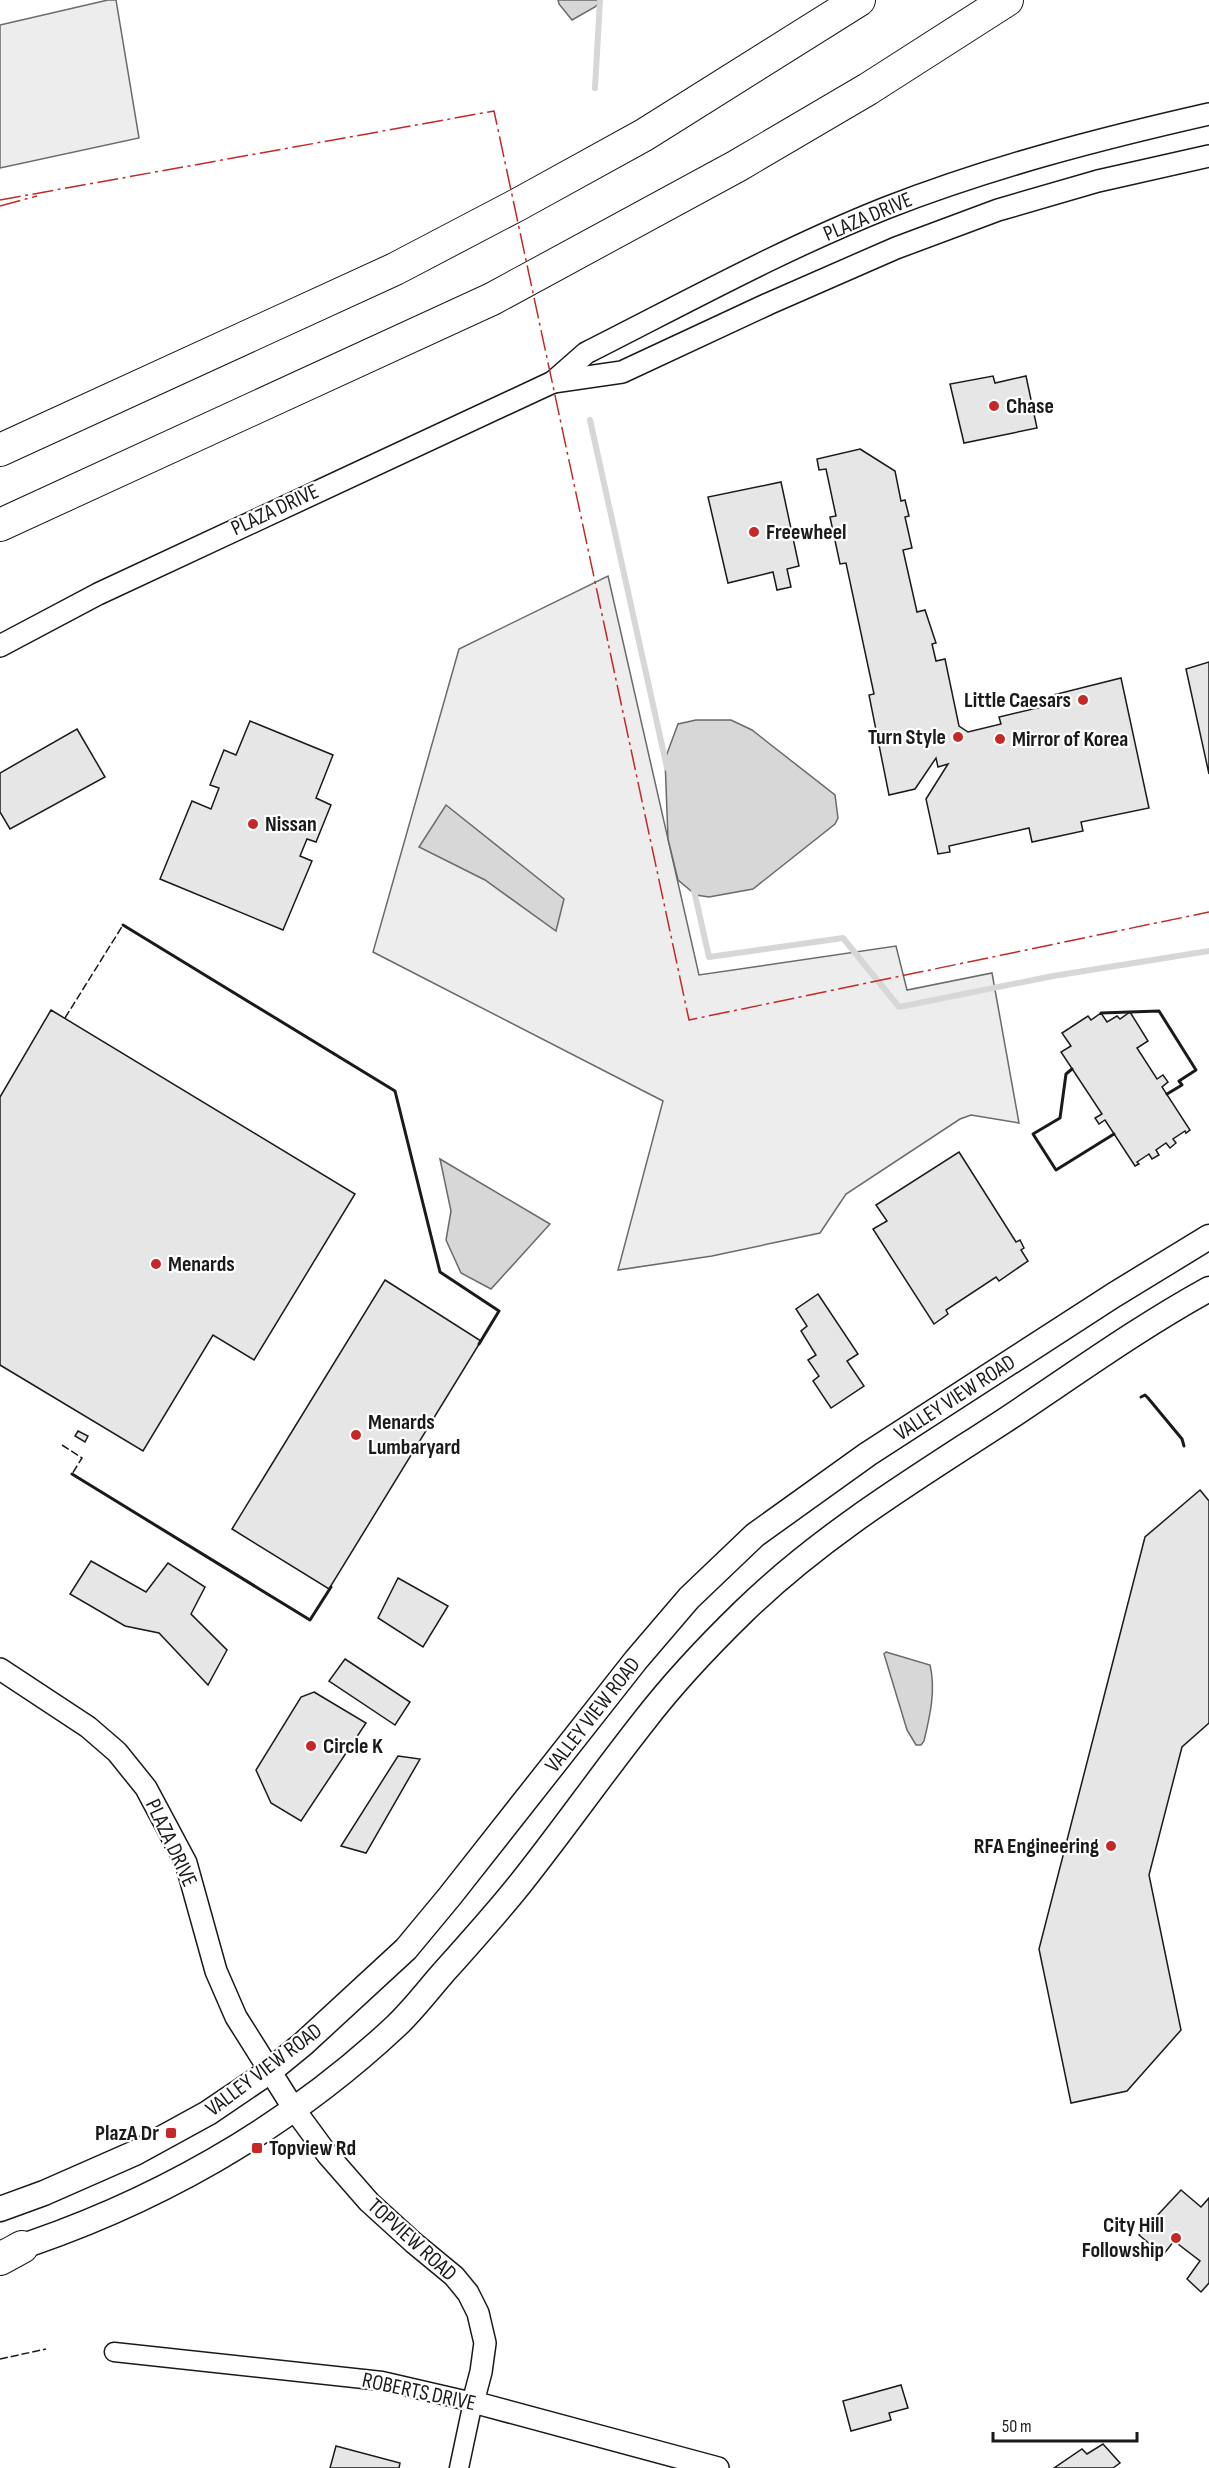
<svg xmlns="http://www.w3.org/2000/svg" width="1209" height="2468" font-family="'Sofia Sans Condensed',sans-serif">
	<rect width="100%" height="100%" fill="#fff"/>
	<g fill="#ededed" stroke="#6a6a6a" stroke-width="1.5">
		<polygon points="108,0 116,0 139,138 0,168 0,25"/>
		<polygon points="608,576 699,975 896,946 907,990 992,973 1019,1123 971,1115 960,1119 846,1194 820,1233 712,1256 618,1270 663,1101 373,952 459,649"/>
	</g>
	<g fill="#d7d7d7" stroke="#6a6a6a" stroke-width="1.5">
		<polygon points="558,0 602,0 595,7 572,20 559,4"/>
		<polygon points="696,720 731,720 752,730 835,795 838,818 835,824 753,889 709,897 696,895 678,880 668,839 665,759 678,724"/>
		<polygon points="446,805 564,899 556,931 485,880 419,847"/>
		<polygon points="440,1159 550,1224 491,1289 461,1273 446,1240 451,1211"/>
		<path d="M886,1652L930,1665C936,1690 930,1716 924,1741L921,1745H916L907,1730L884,1654Z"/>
	</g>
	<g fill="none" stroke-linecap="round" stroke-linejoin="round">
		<g stroke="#d7d7d7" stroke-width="6">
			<polyline points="595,88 600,0"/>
			<polyline points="590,420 667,768"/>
			<polyline points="693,886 709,957 843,938 899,1007 1053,976 1209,951"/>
		</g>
	</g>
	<g fill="#e6e6e6" stroke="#1a1a1a" stroke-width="1.5">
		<polygon points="993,376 995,383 1026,376 1037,428 964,443 950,384"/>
		<polygon points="860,449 895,471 901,501 905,500 909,516 905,517 912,548 903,550 917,612 925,610 936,643 932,644 936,661 945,659 959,726 968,732 1001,724 999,717 1050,705 1049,696 1121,678 1149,808 1081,822 1083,831 1032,842 1029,828 949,846 950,852 938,854 926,799 948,764 938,767 936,758 915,789 889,795 869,695 874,694 846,563 840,564 830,517 836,516 826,469 819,470 817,459"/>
		<polygon points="781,482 799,566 787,569 791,587 777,590 773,572 728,583 708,497"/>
		<polygon points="1209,662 1209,774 1186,669"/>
		<polygon points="250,721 333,755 316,798 331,805 316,842 307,839 300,856 312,861 283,930 160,879 192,801 211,809 219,788 210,785 224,750 236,755"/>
		<polygon points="77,729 105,777 10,829 0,812 0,773"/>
		<polygon points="51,1010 355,1194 254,1360 213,1335 143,1451 0,1365 0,1097"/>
		<polygon points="1130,1012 1148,1041 1137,1048 1157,1079 1163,1075 1168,1082 1162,1087 1190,1130 1186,1133 1185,1131 1173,1139 1176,1143 1170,1148 1166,1143 1156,1150 1159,1155 1152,1159 1149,1154 1137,1162 1139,1164 1135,1166 1105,1120 1099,1124 1095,1118 1102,1114 1061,1052 1071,1046 1062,1033 1088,1016 1091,1020 1101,1013 1107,1022 1117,1016 1120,1019"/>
		<polygon points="959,1152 1016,1242 1020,1240 1024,1248 1021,1250 1028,1261 999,1281 996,1277 946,1310 948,1314 934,1324 873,1229 887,1221 876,1205"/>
		<polygon points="385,1280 481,1341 329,1589 232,1529"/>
		<polygon points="818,1294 858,1354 847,1361 864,1386 831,1408 813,1381 819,1376 808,1360 816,1355 801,1331 807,1326 796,1309"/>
		<polygon points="78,1431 88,1436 85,1442 75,1436"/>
		<polygon points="1200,1490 1209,1501 1209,1723 1182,1747 1149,1875 1181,2030 1127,2091 1071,2103 1039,1949 1145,1537"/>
		<polygon points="91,1561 146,1592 168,1563 205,1587 191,1614 227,1650 208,1685 159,1633 125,1626 70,1594"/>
		<polygon points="398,1578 448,1606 423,1647 378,1618"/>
		<polygon points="345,1659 410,1702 395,1725 329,1681"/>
		<polygon points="314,1692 366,1723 301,1821 271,1803 256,1770 301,1697"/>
		<polygon points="398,1756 420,1759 366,1853 341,1846"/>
		<polygon points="1181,2190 1201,2207 1209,2198 1209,2283 1201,2292 1187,2279 1200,2261 1174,2241 1163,2255 1139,2235"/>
		<polygon points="901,2385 908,2408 889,2413 891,2420 851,2431 843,2401"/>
		<polygon points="1103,2444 1120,2463 1113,2468 1054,2468 1082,2449 1087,2454"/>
		<polygon points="336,2446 400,2463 399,2468 330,2468"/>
	</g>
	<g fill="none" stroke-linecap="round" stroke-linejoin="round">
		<g stroke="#1a1a1a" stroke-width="21">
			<polyline id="minor" points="114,2352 382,2381 473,2402 459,2468"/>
		</g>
		<g stroke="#1a1a1a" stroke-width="24">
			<g id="tertiary">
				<polyline points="553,382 622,372 768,304 896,248 998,210 1098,181 1209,156"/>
				<path d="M0,646L98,594L553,382L586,353C685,303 783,249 886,208C991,167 1099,139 1209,114"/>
				<polyline points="0,1669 88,1727 117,1752 146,1788 186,1863 216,1971 236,2017 294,2109 327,2154 369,2202 414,2243 454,2276 468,2293 478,2313 485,2343 481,2372 473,2402 718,2468"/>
			</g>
		</g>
		<g stroke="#1a1a1a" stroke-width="27">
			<g id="secondary">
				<polyline points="0,2209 44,2193 135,2153 208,2113 270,2071 303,2044 406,1949 450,1896 636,1660 689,1598 755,1535 868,1454 1114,1295 1209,1237"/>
				<path d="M5,2252C150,2206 285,2130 396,2026C413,2010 428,1990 443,1973C469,1944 496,1914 520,1884C563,1830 602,1774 644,1721C674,1682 709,1645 744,1611C822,1535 915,1479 1004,1421C1072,1376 1138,1328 1209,1289"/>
			</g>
		</g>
		<g stroke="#1a1a1a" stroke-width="34">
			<g id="motorway">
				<polyline points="0,450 395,269 517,205 644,135 859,0"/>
				<polyline points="0,525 492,299 737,166 868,89 1007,0"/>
				<polyline points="0,2259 22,2247"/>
			</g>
		</g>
		<use href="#minor" stroke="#fff" stroke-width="18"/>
		<use href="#tertiary" stroke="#fff" stroke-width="21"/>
		<use href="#secondary" stroke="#fff" stroke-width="24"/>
		<use href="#motorway" stroke="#fff" stroke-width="32"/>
		<g stroke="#1a1a1a" stroke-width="1.5" stroke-dasharray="8 3" stroke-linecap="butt">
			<polyline points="65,1018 123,925"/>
			<polyline points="62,1445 82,1458 72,1474"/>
			<polyline points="0,2359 46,2349"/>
		</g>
		<g stroke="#1a1a1a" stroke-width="3">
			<polyline points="123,925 395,1091 440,1272 499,1311 479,1344"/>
			<polyline points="1101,1013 1159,1011 1196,1070 1179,1081 1182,1085 1167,1094"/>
			<polyline points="1072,1069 1066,1074 1060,1118 1033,1134 1056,1170 1114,1134"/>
			<polyline points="1141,1397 1145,1395 1148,1398 1182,1439 1184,1446"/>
			<polyline points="72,1474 310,1620 331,1587"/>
		</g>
		<g stroke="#c62828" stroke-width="1.5" stroke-dasharray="21 4.5 3 4.5" stroke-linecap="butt">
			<polyline points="0,200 494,111 689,1020 1209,912"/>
			<polyline points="0,206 37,196"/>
		</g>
	</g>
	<g fill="#c62828" stroke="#fff" stroke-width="2">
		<circle cx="994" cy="406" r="6"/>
		<circle cx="754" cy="532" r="6"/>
		<circle cx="1083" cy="700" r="6"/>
		<circle cx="958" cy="737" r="6"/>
		<circle cx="1000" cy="739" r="6"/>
		<circle cx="253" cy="824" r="6"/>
		<circle cx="156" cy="1264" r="6"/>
		<circle cx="356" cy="1435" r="6"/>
		<circle cx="311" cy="1746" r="6"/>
		<circle cx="1111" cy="1846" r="6"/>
		<rect x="165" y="2127" width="12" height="12" rx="3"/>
		<rect x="251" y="2142" width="12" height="12" rx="3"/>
		<circle cx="1176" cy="2238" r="6"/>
	</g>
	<g text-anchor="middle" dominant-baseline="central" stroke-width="4.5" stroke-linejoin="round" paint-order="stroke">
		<g font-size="22" fill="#1a1a1a" stroke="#fff">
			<text transform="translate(868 217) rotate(-23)">PLAZA DRIVE</text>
			<text transform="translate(275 510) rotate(-25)">PLAZA DRIVE</text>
			<text transform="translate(955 1398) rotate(-33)">VALLEY VIEW ROAD</text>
			<text transform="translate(593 1715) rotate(-52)">VALLEY VIEW ROAD</text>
			<text transform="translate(171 1843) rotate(65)">PLAZA DRIVE</text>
			<text transform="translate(264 2070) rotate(-37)">VALLEY VIEW ROAD</text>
			<text transform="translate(412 2240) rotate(42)">TOPVIEW ROAD</text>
			<text transform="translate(419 2392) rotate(12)">ROBERTS DRIVE</text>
		</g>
		<g font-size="22" font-weight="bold" fill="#1a1a1a" stroke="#fff" text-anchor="start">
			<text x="1006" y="406">Chase</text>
			<text x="766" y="532">Freewheel</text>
			<text x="1071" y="700" text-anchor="end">Little Caesars</text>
			<text x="946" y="737" text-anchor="end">Turn Style</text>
			<text x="1012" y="739">Mirror of Korea</text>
			<text x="265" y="824">Nissan</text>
			<text x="168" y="1264">Menards</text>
			<text x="368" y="1422">Menards<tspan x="368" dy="25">Lumbaryard</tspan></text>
			<text x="323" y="1746">Circle K</text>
			<text x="1099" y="1846" text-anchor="end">RFA Engineering</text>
			<text x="159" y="2133" text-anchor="end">PlazA Dr</text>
			<text x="269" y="2148">Topview Rd</text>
			<text x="1164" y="2225" text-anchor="end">City Hill<tspan x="1164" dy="25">Followship</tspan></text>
		</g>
	</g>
	<path d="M993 2432v9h144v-9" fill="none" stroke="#1a1a1a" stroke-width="3"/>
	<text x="1002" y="2432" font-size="18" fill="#1a1a1a" stroke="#ffffff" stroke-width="4.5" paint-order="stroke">50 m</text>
</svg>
